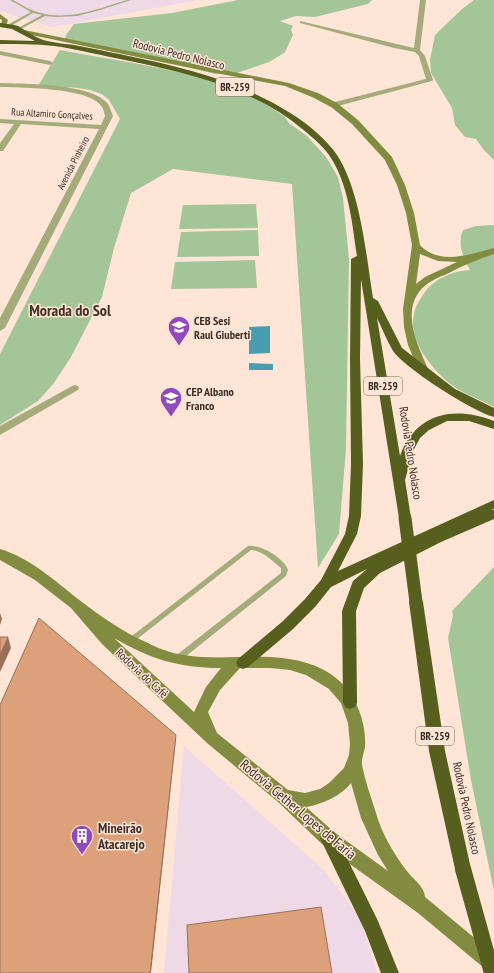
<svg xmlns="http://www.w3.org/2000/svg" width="494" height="973" font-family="'PT Sans Narrow',sans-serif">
	<rect width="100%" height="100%" fill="#ffe5d5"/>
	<g fill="#efd9e7">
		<polygon points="0,0 199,0 52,27 0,11"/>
		<polygon points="184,746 325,871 360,918 377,973 164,973"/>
	</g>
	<g fill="#a3c598">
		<polygon points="238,0 372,0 368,4 315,17 296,16 280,21 293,26 291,29 293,35 285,52 281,55 269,62 234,74 215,74 184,66 61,41 65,39 66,35 74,24 172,13"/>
		<polygon points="474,0 494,0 494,160 484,150 476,139 465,137 455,125 452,108 431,73 430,60 435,35 462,9"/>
		<path d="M60,50C117,61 187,69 241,91C254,96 273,109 285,117L289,123L307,136L326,157L338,177L343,198L349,259L346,449L339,534L318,568L292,184L173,169L131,193L114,248L102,297L71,357L54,383L38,401L0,425V354L120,119C116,113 113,106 109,100C97,85 56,87 38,86Z"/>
		<polygon points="256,204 258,228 179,229 183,205"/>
		<path d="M494,225V407C483,401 472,397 461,391C438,378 407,342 414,314C415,307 419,301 423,295C433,279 452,271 470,270C463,257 457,244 463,230L476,226Z"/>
		<polygon points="258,230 259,256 177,257 181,232"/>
		<polygon points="255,260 257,288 171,289 175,262"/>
		<polygon points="494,567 494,891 471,780 448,638 453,615 452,611"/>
	</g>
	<g fill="#479eb0">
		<polygon points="270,326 270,353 249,354 249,327"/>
		<polygon points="249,363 273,364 273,370 249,370"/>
	</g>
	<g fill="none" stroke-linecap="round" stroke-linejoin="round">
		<g fill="#a4ac7c" fill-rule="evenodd">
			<path d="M10,0H13C22,5 31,11 41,13C70,21 100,8 127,0H131L100,10L77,16L56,17L45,16L19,30H18V28L42,15L33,13L9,27H7V25L31,12Z"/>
			<path d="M248,546C260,544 284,558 288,570L286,576L180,661L177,662L174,661L173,659L174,657L281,573V568C272,561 264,551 251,550L132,643L130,644L128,643L127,641L128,639Z"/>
		</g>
		<g fill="#a4ac7c" fill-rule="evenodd">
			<polygon points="420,0 426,0 420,50 425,56 433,80 432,81 334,107 331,107 331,103 426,79 419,56 415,52 394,48 300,23 300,21 414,48"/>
			<polygon points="0,51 50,61 53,63 50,65 0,55"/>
			<path d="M0,83C25,84 92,83 108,104C110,107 111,112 113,116L5,328L0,331V318L99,129L21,124L3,151H0V143L14,124L0,123V119L101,125L105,116C104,113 104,110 102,107C90,87 22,88 0,87Z"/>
			<polygon points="74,385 78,386 79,388 78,390 0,435 0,426"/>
		</g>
		<g fill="#828c41" fill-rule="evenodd">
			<polygon points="0,14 8,20 6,26 1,25 2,20 0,19"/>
			<path d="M24,30L289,83L318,93L337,103L358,120L392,157L405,185L414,213L420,245C439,266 471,254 494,248V254C478,259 464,265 449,273C437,278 424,283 417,295C403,318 420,350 429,371L428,373L424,374L419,371L408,345L404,327L403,309L412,245L406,213L397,185L385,160L352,124L331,107L312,97L285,86L210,72L22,33L21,32ZM420,254L438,261L457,262L425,277L416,284Z"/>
			<path d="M0,549C30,558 54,580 78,599C100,616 123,632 148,643C160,649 171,653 184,655C230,663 279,647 324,670C340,679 351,690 358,708C363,720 366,734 365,747C364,753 361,760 362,765C365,781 371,797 376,813C381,832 394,854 406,870C412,878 425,887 425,897L494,954V969L490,971L484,968L418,913L322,844L278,802L207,743L102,644L71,608L35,580L0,560ZM114,638C150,659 179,668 221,668L206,687L194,712ZM240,668H270L290,670L306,675L329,689L341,703L348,723L350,744L349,755L344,768L329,783L320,789L305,793L288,790L217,733L208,712L220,690ZM351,783L361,818L378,855L388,871L334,832L306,807C323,804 341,796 351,783Z"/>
		</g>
		<g fill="#575f1e" fill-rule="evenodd">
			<path d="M0,23C6,24 12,24 18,26C27,31 37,39 47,41C56,43 66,44 74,45C149,60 228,73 292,114C309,125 326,139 337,155C361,192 366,255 373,298L378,301L402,348L455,389L494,408V417C472,411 406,369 393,351C387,341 382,328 377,318L400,456C416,412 455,406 494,421V429L469,421H447L429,430L420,438L413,451L405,480L411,518L409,521L405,522L401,521L399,518L361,279L360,359L363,464L361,516L357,534L338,571L494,500V509L491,510H494V519L441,542L380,573L364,588L356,611L357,703L355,707L350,709L345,707L343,703L342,611L353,581L367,569L331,587L315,607L293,629L248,667L243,669L238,667L236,663L238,659L283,621L305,599L321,580L345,534L349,516L351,464L350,359L351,259L357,256C352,223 349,184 329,155C322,145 311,136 301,128C251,87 187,73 125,60C102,56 78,49 54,46C36,44 18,44 0,44V40L35,41L12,29L0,27Z"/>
			<polygon points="416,597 421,598 423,602 445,751 471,869 469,875 463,877 457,875 455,869 429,751 409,602 411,598"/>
			<polygon points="328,830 334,832 378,921 399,973 381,973 365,931 320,838 322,832"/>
		</g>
		<polyline stroke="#575f1e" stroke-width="13" points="405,518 416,602"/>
		<polyline stroke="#575f1e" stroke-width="16" points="463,869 492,973"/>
	</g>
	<g fill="#9a7056">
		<polygon points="0,613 2,619 0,625"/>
		<polygon points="8,637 11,648 0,672 0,655"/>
		<polygon points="176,735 176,738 151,973 150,973"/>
	</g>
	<g fill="#dca07b" stroke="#9a7056">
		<polygon points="39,618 176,735 150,973 0,973 0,705"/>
		<polygon points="0,637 8,637 0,655"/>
		<polygon points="321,907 332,973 189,973 187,925"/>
	</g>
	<defs>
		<g id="school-pin" transform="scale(1.15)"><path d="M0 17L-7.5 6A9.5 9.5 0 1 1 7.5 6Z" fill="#904abe" stroke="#ffe5d5"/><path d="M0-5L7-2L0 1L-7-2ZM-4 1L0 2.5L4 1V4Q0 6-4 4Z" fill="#fff"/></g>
		<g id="university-pin" transform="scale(1.15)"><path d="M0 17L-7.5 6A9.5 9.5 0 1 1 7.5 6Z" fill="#904abe" stroke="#ffe5d5"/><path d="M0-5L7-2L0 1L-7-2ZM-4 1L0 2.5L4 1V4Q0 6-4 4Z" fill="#fff"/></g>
		<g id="building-pin" transform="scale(1.15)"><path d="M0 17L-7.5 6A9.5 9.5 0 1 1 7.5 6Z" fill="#904abe" stroke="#ffe5d5"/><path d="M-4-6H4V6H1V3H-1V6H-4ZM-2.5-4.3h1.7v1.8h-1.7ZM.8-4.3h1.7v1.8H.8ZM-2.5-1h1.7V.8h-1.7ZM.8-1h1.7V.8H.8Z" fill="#fff"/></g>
	</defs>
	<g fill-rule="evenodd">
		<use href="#school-pin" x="179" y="327"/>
		<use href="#university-pin" x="171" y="398"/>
		<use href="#building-pin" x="82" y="836"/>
	</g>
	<g text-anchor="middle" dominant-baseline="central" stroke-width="3" stroke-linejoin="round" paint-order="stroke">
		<g font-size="10" fill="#3b2f28" stroke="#ffe5d5">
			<text transform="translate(52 114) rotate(3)">Rua Altamiro Gonçalves</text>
			<text transform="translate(73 163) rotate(-63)">Avenida Pinheiro</text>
		</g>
		<g fill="#ffe5d5" stroke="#76665c" stroke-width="1">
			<rect x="216" y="78" width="38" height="18" rx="3"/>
			<rect x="364" y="377" width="38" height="18" rx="3"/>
			<rect x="416" y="727" width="38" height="18" rx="3"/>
		</g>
		<g font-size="11" font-weight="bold" fill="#3b2f28">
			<text x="235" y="87">BR-259</text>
			<text x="383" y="386">BR-259</text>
			<text x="435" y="736">BR-259</text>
		</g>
		<g font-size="12" fill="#3b2f28" stroke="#ffe5d5">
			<text transform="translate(179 54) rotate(14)">Rodovia Pedro Nolasco</text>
			<text transform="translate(411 453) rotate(81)">Rodovia Pedro Nolasco</text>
			<text transform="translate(142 673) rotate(43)">Rodovia do Café</text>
			<text transform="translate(467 808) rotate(78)">Rodovia Pedro Nolasco</text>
		</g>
		<g font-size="12" font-weight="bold" fill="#3b2f28" stroke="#ffe5d5" text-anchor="start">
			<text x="194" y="320">CEB Sesi<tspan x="194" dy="14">Raul Giuberti</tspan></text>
			<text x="186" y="391">CEP Albano<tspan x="186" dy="14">Franco</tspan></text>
		</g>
		<g font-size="14" fill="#3b2f28" stroke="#ffe5d5">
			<text transform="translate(298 809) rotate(40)">Rodovia Gether Lopes de Faria</text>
		</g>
		<g font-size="14" font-weight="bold" fill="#3b2f28" stroke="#ffe5d5" text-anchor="start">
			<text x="98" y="828">Mineirão<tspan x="98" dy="16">Atacarejo</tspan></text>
		</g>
		<g font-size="16" font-weight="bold" fill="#472f1f" stroke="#ffe5d5">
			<text x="70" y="310">Morada do Sol</text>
		</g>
	</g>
</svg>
